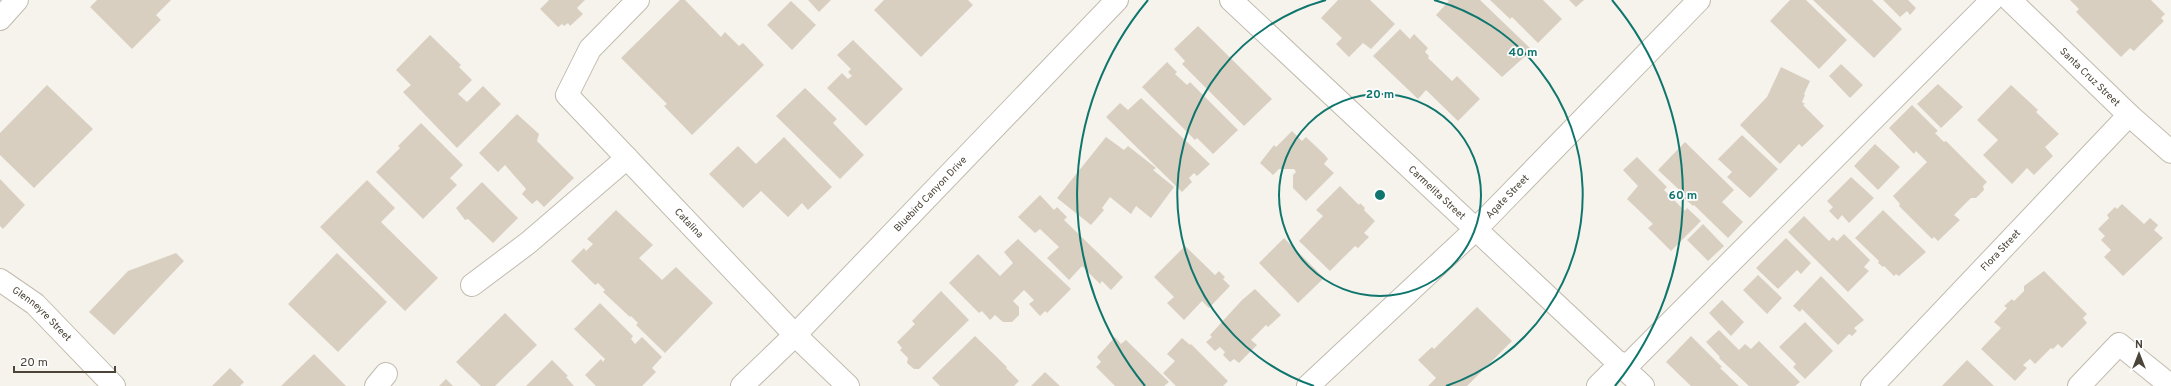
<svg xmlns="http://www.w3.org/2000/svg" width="2171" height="386" font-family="Overpass,sans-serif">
	<rect width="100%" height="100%" fill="#f6f3ec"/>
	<g fill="#d8cfc1">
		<polygon points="97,0 171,0 156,15 161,20 132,49 90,7"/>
		<polygon points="549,0 585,0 577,8 583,14 570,26 568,23 564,26 562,24 558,27 540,9"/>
		<polygon points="680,0 685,0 721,37 725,32 739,46 743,43 764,65 692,135 664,106 667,104 621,58"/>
		<polygon points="808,0 831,0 819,12"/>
		<polygon points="884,0 968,0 973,5 921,57 874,10"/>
		<polygon points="1338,0 1370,0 1395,24 1371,49 1363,43 1349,57 1336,44 1342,38 1321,18"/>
		<polygon points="1447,0 1480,0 1532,50 1502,77 1436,15 1449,1"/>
		<polygon points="1490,0 1543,0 1562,19 1538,43 1512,17 1510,19"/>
		<polygon points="1569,0 1584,0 1576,7"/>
		<polygon points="1790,0 1806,0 1847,40 1819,69 1770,21"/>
		<polygon points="1813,0 1872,0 1902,29 1874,58"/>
		<polygon points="1883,0 1908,0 1916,8 1910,15 1907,11 1900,17"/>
		<polygon points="2070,0 2151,0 2165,14 2161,18 2164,21 2134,51 2130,48 2121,57 2076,12 2079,9"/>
		<polygon points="791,1 816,25 792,50 767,25"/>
		<polygon points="1198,26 1272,99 1244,126 1182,64 1185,61 1174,49"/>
		<polygon points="1400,29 1410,39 1414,34 1428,48 1425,52 1429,56 1428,58 1452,81 1457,76 1480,99 1458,121 1426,90 1418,99 1373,56"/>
		<polygon points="430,35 461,65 459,67 472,80 458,94 467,102 483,86 501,104 457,148 403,92 411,85 396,70"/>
		<polygon points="853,40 903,89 866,126 827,88 842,73 848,79 852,76 848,72 851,69 837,55"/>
		<polygon points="1167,62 1177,72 1175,74 1187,85 1190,82 1238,130 1213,154 1197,138 1195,140 1142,87"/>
		<polygon points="1841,64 1863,85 1850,98 1829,76"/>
		<polygon points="1781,67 1810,81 1804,94 1805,95 1802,102 1805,104 1803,105 1824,126 1802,147 1799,144 1780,164 1740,125 1767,97"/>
		<polygon points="1938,84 1963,107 1941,128 1917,104"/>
		<polygon points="47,85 93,129 34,188 0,155 0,133"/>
		<polygon points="2011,85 2038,110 2036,112 2059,134 2045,147 2053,156 2034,175 2027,168 2012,184 1983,155 1998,140 1977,120"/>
		<polygon points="805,88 837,119 833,123 864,155 840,179 776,116"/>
		<polygon points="1141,98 1210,164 1197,176 1194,173 1189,178 1192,182 1182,192 1106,117 1120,103 1128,110"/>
		<polygon points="1912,105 1938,131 1935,133 1944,142 1946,141 1987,182 1983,186 1984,190 1976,198 1971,198 1954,215 1960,220 1938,241 1934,237 1932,239 1899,206 1900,204 1893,196 1927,162 1916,151 1914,154 1889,128"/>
		<polygon points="517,114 539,134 537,141 574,178 544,207 537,200 532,204 522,194 526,189 505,165 498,172 479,153"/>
		<polygon points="421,123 463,165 450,178 457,185 423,219 376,172 400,148 398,146"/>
		<polygon points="1292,131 1302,141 1306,137 1325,155 1328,159 1324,164 1334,173 1306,201 1293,188 1293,175 1296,172 1294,169 1279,169 1273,175 1260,163 1274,145 1276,147"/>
		<polygon points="1742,135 1778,169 1750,198 1727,177 1732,172 1718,159"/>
		<polygon points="784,137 832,187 808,210 802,203 788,217 761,191 743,208 709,174 738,146 756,164"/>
		<polygon points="1106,137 1124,150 1128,146 1156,168 1153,170 1174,187 1151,218 1136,206 1131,214 1110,197 1102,208 1104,210 1091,225 1057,198"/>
		<polygon points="1685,142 1734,190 1722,202 1743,222 1728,238 1694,205 1693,206 1684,198 1686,196 1658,170"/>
		<polygon points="1875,144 1900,167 1878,190 1854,166"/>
		<polygon points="1637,157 1667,187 1664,190 1685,211 1687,208 1701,221 1671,251 1648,228 1653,224 1627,199 1638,186 1623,170"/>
		<polygon points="1851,177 1874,198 1849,223 1842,215 1838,220 1829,211 1833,207 1827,201"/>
		<polygon points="0,179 25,205 3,229 0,226"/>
		<polygon points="367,180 395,208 381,222 438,278 405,311 320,227"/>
		<polygon points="482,182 518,218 493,243 468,219 465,220 456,208"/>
		<polygon points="1340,186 1359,205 1360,203 1365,208 1364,210 1375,221 1364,233 1369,237 1358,248 1355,246 1330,271 1299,241 1323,216 1316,210"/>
		<polygon points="1040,195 1054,210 1057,207 1067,217 1064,220 1123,277 1111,290 1102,281 1100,284 1082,266 1069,280 1047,258 1059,247 1040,229 1035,233 1018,217"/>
		<polygon points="2122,204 2144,224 2150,218 2158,225 2154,230 2163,238 2123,276 2104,257 2111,250 2101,240 2105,236 2098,229 2109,218 2107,215 2115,207 2117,209"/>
		<polygon points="616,210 653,245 639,258 662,280 676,267 713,303 665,353 636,325 638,323 631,316 630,317 603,292 605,290 598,283 595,285 571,261 584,248 586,251 593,244 587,239"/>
		<polygon points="1883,210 1926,252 1899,276 1896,274 1894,276 1884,266 1883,267 1878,263 1879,261 1855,238"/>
		<polygon points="1804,216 1829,241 1833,237 1837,241 1844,234 1870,260 1864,267 1869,271 1848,292 1788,232"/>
		<polygon points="1703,224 1724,246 1708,261 1687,240"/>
		<polygon points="1284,238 1324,278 1298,303 1259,263"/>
		<polygon points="1786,238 1811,263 1801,274 1797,270 1778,289 1756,268"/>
		<polygon points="1018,239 1071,289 1047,313 1045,311 1040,316 1029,304 1034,300 1024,290 1013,301 1019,307 1019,315 1012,322 1003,322 995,315 990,320 982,311 979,313 949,283 978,254 1000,276 1013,263 1004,252"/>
		<polygon points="1185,246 1215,275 1219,271 1225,277 1223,279 1230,286 1209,308 1202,301 1184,320 1167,303 1174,297 1154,277"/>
		<polygon points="176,253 184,261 114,335 89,312 128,271"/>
		<polygon points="337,253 387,302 338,352 288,304"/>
		<polygon points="2044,271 2087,314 2083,318 2087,323 2062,348 2058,344 2053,349 2051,348 2035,364 2030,359 2023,365 2027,368 2015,381 1981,349 2001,328 1994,322 2007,308 2004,306 2012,299 2014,301 2024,291 2024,286"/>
		<polygon points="1758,275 1782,298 1767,314 1743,290"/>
		<polygon points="1821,276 1864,320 1854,328 1857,331 1852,336 1849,334 1838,345 1802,309 1800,312 1793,306"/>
		<polygon points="1255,289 1281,315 1268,327 1266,325 1251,340 1257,345 1239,363 1234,359 1230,362 1223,355 1225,352 1220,347 1215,351 1206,342 1212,337 1210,335 1242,300"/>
		<polygon points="941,291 969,320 919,369 914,369 907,363 908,358 900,350 902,348 897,342 915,324 912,321"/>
		<polygon points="1722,300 1744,322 1731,336 1709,313"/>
		<polygon points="600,303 633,336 631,339 635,344 642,337 662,357 652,368 656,372 642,386 596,386 585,375 601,359 603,362 605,359 574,329"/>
		<polygon points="1477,307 1512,341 1467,386 1428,386 1436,378 1418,360 1432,347 1434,349"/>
		<polygon points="505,313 537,345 495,386 481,386 456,362"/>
		<polygon points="1805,322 1833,351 1805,379 1793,367 1796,364 1779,347"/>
		<polygon points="1719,330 1739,350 1745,344 1751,349 1759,341 1800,382 1795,386 1749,386 1719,358 1720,357 1706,342"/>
		<polygon points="975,336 1007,367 1006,368 1019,381 1014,386 940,386 932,378"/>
		<polygon points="1691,336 1722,367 1720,368 1739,386 1691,386 1666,362"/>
		<polygon points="1115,337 1121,344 1126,340 1169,382 1164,386 1115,386 1096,367 1101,362 1097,357"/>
		<polygon points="1182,338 1190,345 1191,344 1228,381 1223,386 1176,386 1163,373 1175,361 1167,354"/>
		<polygon points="314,354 346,386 281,386"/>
		<polygon points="552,360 568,376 566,377 574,386 526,386"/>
		<polygon points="1967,360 1994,386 1942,386"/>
		<polygon points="230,368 244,382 240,386 212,386"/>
		<polygon points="1045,372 1060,386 1031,386"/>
		<polygon points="446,379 453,386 439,386"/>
	</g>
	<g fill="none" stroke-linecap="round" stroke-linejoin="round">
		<g stroke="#c2bbae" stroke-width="24">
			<g id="minor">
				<path id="s1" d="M638,0L590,49L567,95L795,335L848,386"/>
				<path id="s2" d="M1231,0L1643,386"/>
				<path id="s3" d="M2010,0L2129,115L2171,152"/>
				<polyline points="0,19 17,0"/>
				<path id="s4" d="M0,280L35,304L114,386"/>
				<polyline points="472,285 528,243 627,158"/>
				<polyline points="1625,368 1992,0"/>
				<polyline points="376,386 386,374"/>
				<path id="s5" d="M742,386L795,335L1117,0"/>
				<path id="s6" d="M1308,386L1476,229L1699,0"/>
				<polyline points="1598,386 1621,363"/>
				<path id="s7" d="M1872,386L2129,115"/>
				<polyline points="2079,386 2119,344 2171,386"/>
			</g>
		</g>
		<use href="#minor" stroke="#fff" stroke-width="22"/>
	</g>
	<g fill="none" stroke="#0f766e" stroke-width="2">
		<circle cx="1380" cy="195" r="101"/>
		<path d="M1314 386A202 202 0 0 1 1326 0M1434 0A202 202 0 0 1 1446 386"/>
		<path d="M1145 386A303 303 0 0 1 1148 0M1612 0A303 303 0 0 1 1615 386"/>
	</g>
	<g text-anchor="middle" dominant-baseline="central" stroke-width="3.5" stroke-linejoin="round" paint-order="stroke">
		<g font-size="10" fill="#4b4439" stroke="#fff">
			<text stroke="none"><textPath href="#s3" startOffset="111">Santa Cruz Street</textPath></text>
			<text stroke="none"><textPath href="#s2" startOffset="282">Carmelita Street</textPath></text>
			<text stroke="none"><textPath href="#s5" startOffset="269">Bluebird Canyon Drive</textPath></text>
			<text stroke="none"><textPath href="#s6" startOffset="275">Agate Street</textPath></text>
			<text stroke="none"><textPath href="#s1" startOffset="297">Catalina</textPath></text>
			<text stroke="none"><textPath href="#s7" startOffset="187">Flora Street</textPath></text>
			<text stroke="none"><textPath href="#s4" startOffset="54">Glenneyre Street</textPath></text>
		</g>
	</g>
	<circle cx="1380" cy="195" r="6" fill="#0f766e" stroke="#fff" stroke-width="2"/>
	<g font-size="12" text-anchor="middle" font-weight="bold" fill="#0f766e" stroke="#fff" stroke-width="3.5" stroke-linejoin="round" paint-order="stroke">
		<text x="1523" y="56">40 m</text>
		<text x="1380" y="98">20 m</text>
		<text x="1683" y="199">60 m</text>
	</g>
	<g transform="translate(2139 354)" stroke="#ffffff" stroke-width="3" paint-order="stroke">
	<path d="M0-3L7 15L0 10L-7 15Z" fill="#4b4439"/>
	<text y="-6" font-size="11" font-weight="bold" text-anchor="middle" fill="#4b4439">N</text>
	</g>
	<path d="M14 366v6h101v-6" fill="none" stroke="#4b4439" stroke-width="2"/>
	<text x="20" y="366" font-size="12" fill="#4b4439" stroke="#ffffff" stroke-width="3" paint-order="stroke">20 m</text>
</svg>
